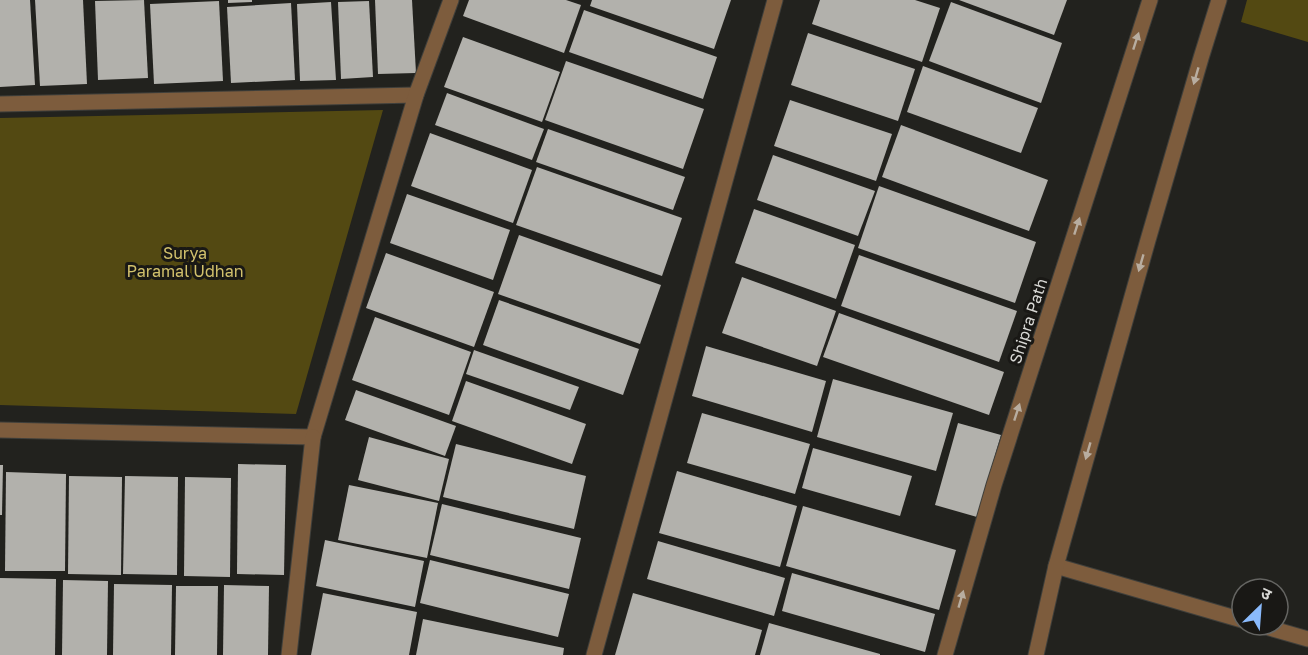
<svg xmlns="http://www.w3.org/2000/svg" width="1308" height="655" font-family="'Golos Text','Noto Sans Devanagari',sans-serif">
	<rect width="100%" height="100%" fill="#22221e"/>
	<g fill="#534912">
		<polygon points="1247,0 1308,0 1308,42 1241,22"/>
		<polygon points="383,110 296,414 0,405 0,118"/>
	</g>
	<g fill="#b2b1ac">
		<polygon points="0,0 30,0 35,85 0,87"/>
		<polygon points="35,0 83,0 87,84 40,86"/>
		<polygon points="144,0 148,78 98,80 95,1"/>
		<polygon points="228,0 252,0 252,2 228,3"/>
		<polygon points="375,0 412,0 416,73 378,74"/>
		<polygon points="469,0 566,0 581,5 564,53 463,16"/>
		<polygon points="592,0 731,0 714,49 590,6"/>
		<polygon points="820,0 915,0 940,8 922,62 812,24"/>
		<polygon points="959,0 1067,0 1054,35"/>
		<polygon points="219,1 223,81 154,84 150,4"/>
		<polygon points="369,1 373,77 341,79 338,2"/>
		<polygon points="331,2 336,80 300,81 297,4"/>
		<polygon points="951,2 1062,43 1041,103 929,61"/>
		<polygon points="291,3 295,80 231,83 227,7"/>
		<polygon points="584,10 717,57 703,99 569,52"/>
		<polygon points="808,33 915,69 898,121 791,85"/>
		<polygon points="463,37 560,72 542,122 444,87"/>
		<polygon points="566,61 704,109 683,169 545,120"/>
		<polygon points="923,66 1038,108 1021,153 907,112"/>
		<polygon points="447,93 544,129 532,160 435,125"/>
		<polygon points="790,100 892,134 876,181 774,146"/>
		<polygon points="901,125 1048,180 1029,231 882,177"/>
		<polygon points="548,129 685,177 673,210 536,162"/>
		<polygon points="430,133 532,170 513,223 411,186"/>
		<polygon points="773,155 875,191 858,236 757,200"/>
		<polygon points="537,167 682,218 662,276 516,225"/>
		<polygon points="879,186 1036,242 1015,303 858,248"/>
		<polygon points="407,194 510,230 493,280 390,243"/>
		<polygon points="754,209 855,245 836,299 735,263"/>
		<polygon points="519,235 661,285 640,344 498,294"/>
		<polygon points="386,253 494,292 474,347 366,308"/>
		<polygon points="859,255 1017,311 999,362 841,306"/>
		<polygon points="742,277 836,311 817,366 722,333"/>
		<polygon points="499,300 639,349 623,395 483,345"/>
		<polygon points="839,313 1004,372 989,415 823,357"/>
		<polygon points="375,317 471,352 449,415 352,380"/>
		<polygon points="706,346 826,381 812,432 692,396"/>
		<polygon points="474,350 579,387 570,410 466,374"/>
		<polygon points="833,379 953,413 936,471 817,437"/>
		<polygon points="466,381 586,424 572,464 452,421"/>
		<polygon points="356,390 456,426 445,456 345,420"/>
		<polygon points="702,413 810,444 795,494 687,463"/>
		<polygon points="958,423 1001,435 977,517 935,505"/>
		<polygon points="369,437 449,459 439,501 358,480"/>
		<polygon points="456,444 586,476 574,529 443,497"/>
		<polygon points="813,448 912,476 900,516 802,488"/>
		<polygon points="238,464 286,465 284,575 237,574"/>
		<polygon points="0,465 3,465 2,515 0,515"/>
		<polygon points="677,471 797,506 780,567 659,533"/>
		<polygon points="6,472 66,474 65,571 5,571"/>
		<polygon points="69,476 122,477 121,575 68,574"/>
		<polygon points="125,476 178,477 177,575 123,574"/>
		<polygon points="185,477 231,478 230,577 184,576"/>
		<polygon points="349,485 438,503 427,558 338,540"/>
		<polygon points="442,504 581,538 569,589 430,555"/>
		<polygon points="803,506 956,550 939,610 786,566"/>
		<polygon points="325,540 424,561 415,607 316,586"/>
		<polygon points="658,541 785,578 774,616 647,579"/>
		<polygon points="430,560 569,594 558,637 420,603"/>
		<polygon points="792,573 935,614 925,652 782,611"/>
		<polygon points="0,578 56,579 55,655 0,655"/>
		<polygon points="63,580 108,581 107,655 62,655"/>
		<polygon points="114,584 172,585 171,655 113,655"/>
		<polygon points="224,585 269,586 268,655 223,655"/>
		<polygon points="176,586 218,586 217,655 175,655"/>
		<polygon points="323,593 417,612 409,655 311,655"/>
		<polygon points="633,593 762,630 755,655 615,655"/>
		<polygon points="423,619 564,648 563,655 416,655"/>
		<polygon points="769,623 880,654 880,655 760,655"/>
	</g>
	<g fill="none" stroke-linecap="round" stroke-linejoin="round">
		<g stroke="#3f3f3b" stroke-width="17">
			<g id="minor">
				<polyline points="0,104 416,95"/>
				<polyline points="0,430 313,437 416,95 451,0"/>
				<polyline points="1056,566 1242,620"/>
				<polyline points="1259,625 1308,639"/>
				<polyline points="289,655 313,437"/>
				<polyline points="594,655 775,0"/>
				<polyline points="945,655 994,485 1150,0"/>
				<polyline points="1036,655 1056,566 1148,240 1201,58 1219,0"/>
			</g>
		</g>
		<use href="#minor" stroke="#7d5c3d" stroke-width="15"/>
	</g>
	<defs><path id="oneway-solid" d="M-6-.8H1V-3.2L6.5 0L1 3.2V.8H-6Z" transform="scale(1.5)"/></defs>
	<g fill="#b8ada0">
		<use href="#oneway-solid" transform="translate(1136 41) rotate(-72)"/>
		<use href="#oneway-solid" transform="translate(1196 76) rotate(106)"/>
		<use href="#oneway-solid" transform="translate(1077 226) rotate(-72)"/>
		<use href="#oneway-solid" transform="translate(1141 263) rotate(106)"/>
		<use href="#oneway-solid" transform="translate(1017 412) rotate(-72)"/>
		<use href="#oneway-solid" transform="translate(1088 451) rotate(106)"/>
		<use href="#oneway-solid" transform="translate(961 599) rotate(-74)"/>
	</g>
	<g text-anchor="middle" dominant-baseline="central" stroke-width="6" stroke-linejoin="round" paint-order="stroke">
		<g font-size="16" fill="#d2c16c" stroke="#191815">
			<text x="185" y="253">Surya<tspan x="185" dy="18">Paramal Udhan</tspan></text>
		</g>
		<g font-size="16" fill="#d8d8d5" stroke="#191815">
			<text transform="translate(1028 321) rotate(-72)">Shipra Path</text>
		</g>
	</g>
	<g transform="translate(1260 607) rotate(25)"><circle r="28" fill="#191815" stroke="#656562" stroke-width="1.5"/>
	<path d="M0-4.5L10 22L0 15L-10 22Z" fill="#8abafc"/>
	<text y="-9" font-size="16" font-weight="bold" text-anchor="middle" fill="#d8d8d5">उ</text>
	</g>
</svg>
